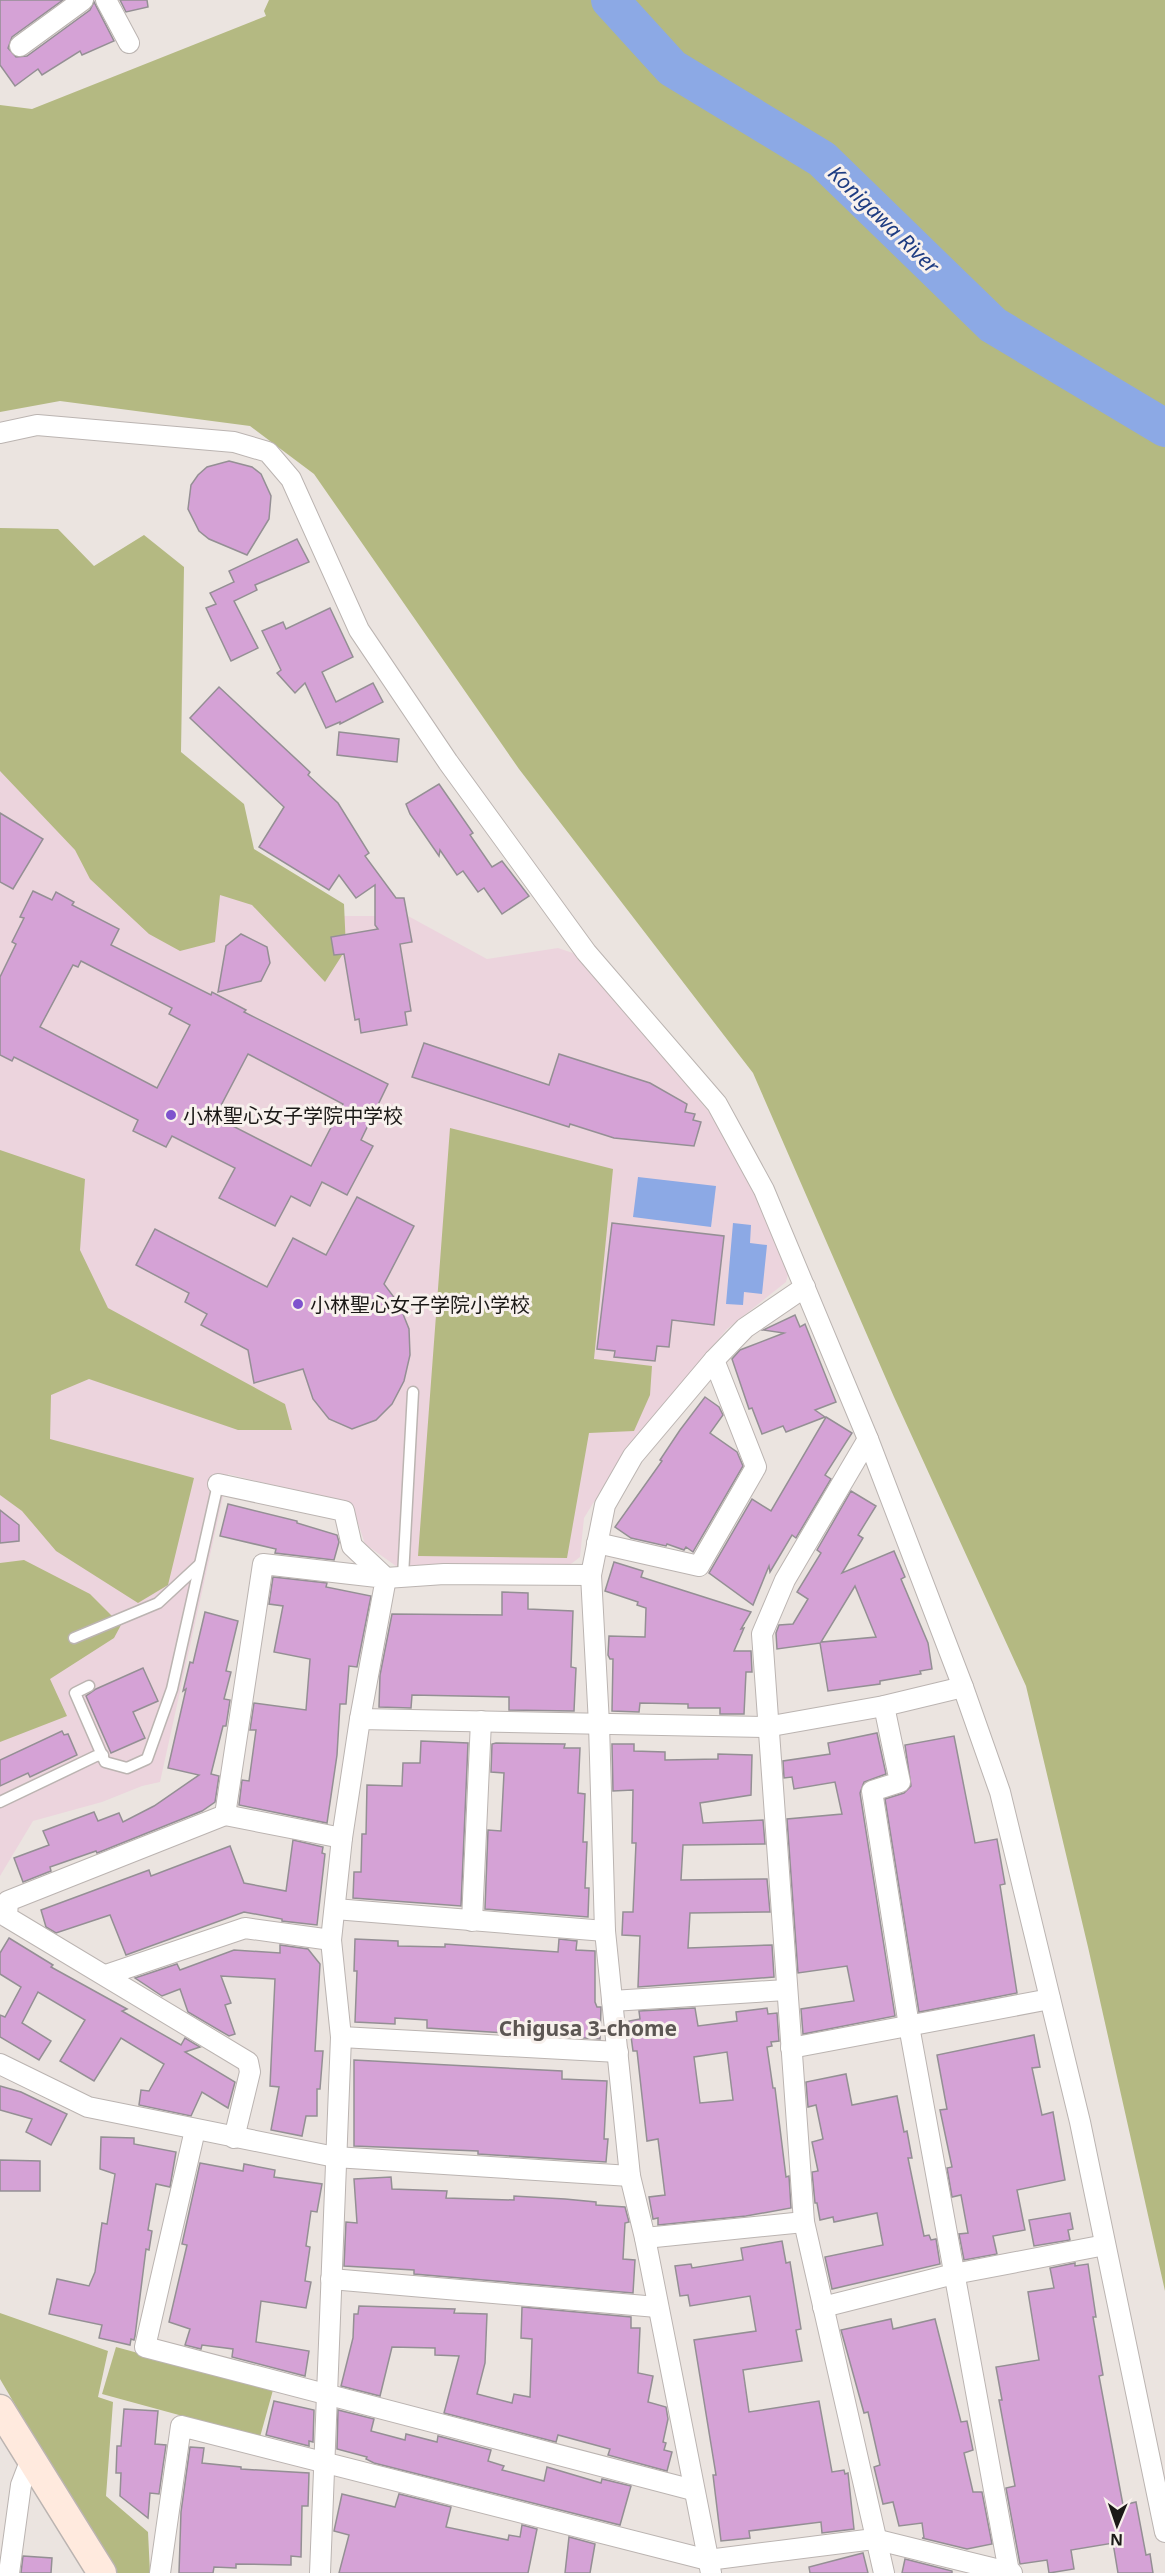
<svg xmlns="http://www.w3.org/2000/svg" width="1165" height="2573" font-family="'Noto Sans','Noto Sans JP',sans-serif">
	<rect width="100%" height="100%" fill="#ebe4e0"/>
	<polygon fill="#ecd4dd" points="0,719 264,908 346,916 408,916 487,959 558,948 579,955 723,1129 791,1263 786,1282 727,1329 626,1450 584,1518 580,1557 567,1567 396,1566 365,1544 352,1505 228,1474 160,1782 142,1786 102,1802 33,1821 0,1876"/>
	<g fill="#b4b982">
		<polygon points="269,0 1165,0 1165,2291 1088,1947 1026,1686 894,1397 753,1073 519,769 314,474 250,426 60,401 0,412 0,105 32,109 266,16 264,11"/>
		<polygon points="0,528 58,529 94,566 144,535 184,567 181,752 244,804 254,849 344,904 346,949 325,982 252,905 220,895 215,942 180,951 149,934 90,879 75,850 0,771"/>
		<polygon points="450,1128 613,1169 594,1359 652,1366 650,1395 634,1431 589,1433 567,1558 418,1556"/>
		<polygon points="0,1150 85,1179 80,1250 108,1308 285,1404 292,1430 238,1430 89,1379 51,1395 50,1439 194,1478 168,1585 138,1603 56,1551 22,1511 0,1495"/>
		<polygon points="24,1560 90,1594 121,1625 114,1638 50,1679 67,1716 0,1742 0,1563"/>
		<polygon points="0,2313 108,2351 98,2397 113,2402 106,2496 148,2532 150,2573 114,2573 0,2379"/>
		<polygon points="116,2347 273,2390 260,2437 102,2394"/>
	</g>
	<g fill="#8ca9e5">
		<polygon points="638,1177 716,1186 711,1227 633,1217"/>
		<polygon points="733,1223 751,1225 750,1243 767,1245 762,1294 744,1292 743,1305 726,1304"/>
	</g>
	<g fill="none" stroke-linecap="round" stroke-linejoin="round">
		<polyline stroke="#8ca9e5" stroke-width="38" points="610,0 672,68 822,159 993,325 1165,428"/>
	</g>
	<g fill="#d5a2d6" stroke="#948f94" stroke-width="1.5" fill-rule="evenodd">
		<polygon points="0,0 63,0 12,37 8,48 16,57 27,56 90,10 94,2 114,41 82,55 80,51 42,75 38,69 15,86 0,65"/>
		<polygon points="120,0 147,0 148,7 126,12"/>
		<polygon points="229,461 252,467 261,474 271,496 269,519 247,555 209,539 199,531 188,509 191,485 198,475 207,467"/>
		<polygon points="297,539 309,562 255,585 257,590 234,601 258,648 231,661 206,608 216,604 210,593 234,582 229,571"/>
		<polygon points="330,608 353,657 322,672 336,702 373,683 383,702 340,724 340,722 326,728 305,683 295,693 277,673 281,670 262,631 283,622 286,629"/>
		<polygon points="219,687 310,772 308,775 338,803 369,853 365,856 396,898 404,898 412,942 400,944 411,1011 405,1012 407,1025 361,1033 359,1019 355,1020 344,954 334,955 331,937 378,929 375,925 375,885 356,898 339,875 329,890 259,847 284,807 190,718"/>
		<polygon points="339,732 399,739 397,762 337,755"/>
		<polygon points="439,784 473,833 470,835 492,867 502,861 529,896 502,914 484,888 478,892 463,871 457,875 440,850 439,856 410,814 406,804"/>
		<polygon points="0,813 43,839 13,889 0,882"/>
		<path d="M33,891L52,900L56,892L74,902L72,905L119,929L111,945L211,995L212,992L246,1010L244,1012L388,1084L361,1140L373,1146L347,1195L322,1182L310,1206L291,1196L275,1226L219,1198L235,1168L172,1136L166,1147L133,1131L138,1120L14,1057L12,1061L0,1055V977L16,944L12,942L24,918L20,917ZM81,961L172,1008L169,1014L190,1025L157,1088L40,1027L73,965L78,967ZM248,1054L343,1104L311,1166L215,1117Z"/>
		<polygon points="241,934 267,947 270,963 261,981 218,992 226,946"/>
		<polygon points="424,1043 549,1085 559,1054 650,1083 687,1104 685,1112 695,1114 693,1120 701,1122 694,1146 614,1138 570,1124 569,1127 412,1077"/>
		<polygon points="357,1197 414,1226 384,1284 399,1304 409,1329 410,1355 404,1381 392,1404 376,1420 352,1429 329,1419 313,1399 303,1369 254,1383 248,1350 201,1325 207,1314 185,1302 189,1293 136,1265 155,1229 267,1287 293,1238 326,1255"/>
		<polygon points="612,1223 724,1236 714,1325 672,1320 669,1347 657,1346 655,1361 614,1357 615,1351 597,1349"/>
		<polygon points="795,1315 800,1327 805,1324 836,1402 815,1410 825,1417 786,1432 783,1426 762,1434 752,1408 749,1409 732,1359 740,1350 784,1333 763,1330"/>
		<polygon points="705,1397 719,1407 723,1415 710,1433 737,1452 743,1466 693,1552 686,1547 684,1550 667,1544 666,1546 631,1538 615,1527 662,1461 660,1460 680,1430"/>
		<polygon points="826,1417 852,1433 825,1475 831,1479 796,1538 792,1535 770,1572 769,1566 753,1605 709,1573 752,1499 771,1511"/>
		<path d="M851,1491L876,1506L858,1535L863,1538L842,1573L894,1551L905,1577L901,1579L928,1643L932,1669L920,1671L921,1674L880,1681V1684L828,1691L820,1643L777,1649L776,1633L779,1625L793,1624L808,1599L797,1592L821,1553L817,1550ZM855,1586L876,1637L821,1642Z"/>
		<polygon points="228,1504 297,1521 297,1523 337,1535 339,1542 334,1560 275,1553 276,1549 220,1536"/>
		<polygon points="0,1510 19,1525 19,1541 0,1543"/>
		<polygon points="614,1562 643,1571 641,1577 751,1612 741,1629 744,1628 734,1651 751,1651 752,1672 746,1672 744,1714 720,1714 720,1708 688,1708 688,1704 640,1703 639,1712 612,1711 613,1659 610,1659 608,1655 609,1636 645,1637 646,1608 637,1605 638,1602 605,1591"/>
		<polygon points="273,1577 327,1583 326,1587 371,1596 357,1667 349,1666 346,1704 340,1704 337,1755 327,1823 239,1805 242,1780 249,1781 256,1730 250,1730 254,1703 306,1710 310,1659 274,1652 283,1606 269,1604"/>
		<polygon points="502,1592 528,1593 528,1609 573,1611 571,1667 576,1668 574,1711 509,1710 509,1697 412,1695 411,1708 379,1707 380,1675 392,1614 502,1615"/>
		<polygon points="205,1612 238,1621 226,1671 231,1672 224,1699 230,1700 226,1726 223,1726 211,1774 219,1776 215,1802 202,1811 97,1853 96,1851 50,1867 51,1871 23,1882 14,1858 49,1845 43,1831 94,1812 98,1821 119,1813 123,1822 154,1806 199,1775 168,1768 186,1689 183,1691 190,1662 193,1663"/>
		<polygon points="143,1668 158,1701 133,1712 145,1738 111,1753 86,1696 96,1689"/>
		<polygon points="62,1731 64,1735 68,1734 77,1755 30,1777 28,1773 0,1786 0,1760"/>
		<polygon points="877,1733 886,1774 864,1782 860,1793 895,2016 803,2034 801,2009 854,2001 847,1966 798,1973 787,1819 842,1814 835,1782 794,1789 792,1777 784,1778 783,1761 830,1754 828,1743"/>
		<polygon points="954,1736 975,1843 997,1839 1005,1884 1000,1885 1017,1993 919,2012 885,1799 904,1793 911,1786 905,1745"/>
		<polygon points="421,1741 468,1743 461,1906 353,1898 354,1872 361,1872 362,1834 366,1834 367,1785 402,1786 403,1763 420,1763"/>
		<polygon points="496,1743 565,1744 564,1748 580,1748 578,1793 585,1794 583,1842 587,1842 585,1888 589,1888 588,1917 485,1909 488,1830 501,1831 504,1773 491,1772 492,1744"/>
		<polygon points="612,1744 634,1744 634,1751 665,1752 665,1760 718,1759 718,1754 752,1755 751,1795 700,1803 703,1823 763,1820 765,1844 683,1845 681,1880 767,1879 770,1912 690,1913 688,1948 772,1945 774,1977 638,1987 640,1936 622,1935 623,1912 633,1912 636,1843 632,1843 633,1790 613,1791"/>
		<polygon points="293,1840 323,1847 322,1853 325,1854 317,1925 282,1921 282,1919 244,1912 126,1955 110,1915 56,1933 46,1927 41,1910 149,1870 151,1876 230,1846 244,1883 286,1891"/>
		<polygon points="9,1938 53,1965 51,1967 127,2009 122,2011 181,2045 185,2038 200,2047 185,2052 235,2082 228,2108 202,2092 191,2116 139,2105 141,2090 149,2091 164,2064 121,2038 94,2081 60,2061 85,2020 38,1992 22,2023 51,2041 39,2060 0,2037 0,2015 5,2017 21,1987 0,1974 0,1953"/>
		<polygon points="355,1939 398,1941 398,1946 445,1947 445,1944 558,1952 559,1939 577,1941 576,1950 595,1951 595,2002 597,2007 601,2007 600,2039 427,2028 427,2020 395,2018 395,2024 355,2022 357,1971 354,1971"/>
		<polygon points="280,1945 308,1949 320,1964 315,2051 323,2051 320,2089 317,2089 317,2116 306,2116 302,2136 271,2130 279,2087 270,2086 275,1979 221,1976 231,2003 225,2005 235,2034 229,2036 188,2012 180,1989 162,1996 135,1978 177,1964 180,1970 234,1950 280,1953"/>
		<path d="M695,2008L698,2026L737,2021L736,2012L767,2008L768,2014L777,2013L779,2041L771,2042L772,2046L767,2047L773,2088H775L786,2177L789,2176L791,2208L746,2216L658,2225V2218L653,2219L649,2197L665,2195L658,2139L647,2141L637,2051H633L629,2021L640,2019L639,2011ZM727,2052L733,2100L700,2103L694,2057Z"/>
		<polygon points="1034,2035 1040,2067 1032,2068 1042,2115 1053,2112 1065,2180 1017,2190 1025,2230 993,2236 997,2254 964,2260 959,2234 968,2233 961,2195 952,2197 947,2168 952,2167 940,2110 947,2109 937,2055"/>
		<polygon points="354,2060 562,2071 562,2079 607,2081 604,2139 608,2139 606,2162 478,2154 478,2151 354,2146"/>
		<polygon points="846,2074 852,2105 897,2096 904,2132 907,2131 912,2158 908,2158 924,2236 929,2235 931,2240 936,2239 940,2264 832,2289 825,2257 883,2245 877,2213 834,2222 833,2217 820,2220 817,2203 815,2203 812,2172 818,2171 812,2142 823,2139 816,2105 808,2107 806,2082"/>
		<polygon points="0,2086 21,2092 67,2114 51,2145 26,2132 32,2119 0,2110"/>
		<polygon points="101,2137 134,2138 134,2144 176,2152 170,2187 156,2184 148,2230 152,2231 149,2250 146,2249 135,2336 134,2340 131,2339 130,2345 99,2338 102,2325 49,2314 57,2279 89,2286 95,2272 102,2223 107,2224 115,2174 100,2169"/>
		<polygon points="0,2160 40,2161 40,2191 0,2191"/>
		<polygon points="200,2163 243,2171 244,2164 275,2170 274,2177 322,2184 317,2212 311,2211 306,2246 310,2247 305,2281 311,2282 306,2308 261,2301 256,2342 309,2351 305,2376 232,2357 233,2349 202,2345 201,2349 185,2345 190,2329 169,2322 187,2245 182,2244"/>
		<polygon points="391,2177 392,2189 447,2191 446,2198 514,2200 514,2196 565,2199 596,2202 596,2205 625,2207 629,2222 625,2223 623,2259 635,2260 633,2293 414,2274 414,2270 344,2266 346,2222 357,2223 354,2179"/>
		<polygon points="1070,2213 1073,2229 1068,2230 1070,2240 1034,2246 1029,2220"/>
		<polygon points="782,2241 786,2263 790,2262 801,2329 796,2330 802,2361 743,2370 749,2412 819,2401 832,2472 844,2470 845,2474 848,2473 854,2529 822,2533 821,2522 749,2531 750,2538 721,2541 713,2475 716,2475 694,2340 756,2331 750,2296 690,2306 688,2295 680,2296 675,2266 691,2264 692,2268 743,2260 741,2248"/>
		<polygon points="1075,2263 1075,2266 1088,2264 1096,2317 1093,2317 1103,2375 1099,2376 1123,2505 1136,2502 1146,2555 1150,2554 1153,2573 1118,2573 1113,2543 1071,2550 1074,2569 1049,2573 1047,2560 1020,2564 1006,2488 1015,2486 999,2400 1002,2400 996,2367 1039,2360 1028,2292 1054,2288 1050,2268"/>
		<polygon points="359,2306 455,2309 454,2313 487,2314 485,2363 477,2394 512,2403 514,2394 530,2397 532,2339 521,2338 522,2307 631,2317 631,2328 640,2328 638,2373 653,2376 648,2402 666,2407 668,2419 663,2442 666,2443 664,2450 672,2452 667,2471 608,2455 610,2449 558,2435 556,2442 444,2413 459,2356 435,2355 435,2348 392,2347 380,2396 341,2386 353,2338 354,2314 358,2314"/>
		<polygon points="891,2319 893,2329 935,2319 961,2422 967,2421 973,2450 964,2453 973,2492 982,2492 992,2544 967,2549 922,2538 924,2538 922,2523 899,2526 893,2502 883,2504 874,2467 880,2465 868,2412 864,2413 841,2330"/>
		<polygon points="274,2401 314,2410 313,2442 309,2441 309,2446 266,2435"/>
		<polygon points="124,2409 158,2411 155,2444 166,2445 159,2494 150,2493 148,2518 120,2496 121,2473 116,2473 117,2446 121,2446"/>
		<polygon points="338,2410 374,2419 371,2431 405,2440 406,2434 437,2442 438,2436 491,2450 488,2461 504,2466 502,2470 544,2481 547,2467 601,2483 602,2479 631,2486 620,2525 374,2463 366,2459 367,2457 337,2449"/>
		<polygon points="190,2447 204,2448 202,2463 241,2467 241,2469 309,2473 308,2506 302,2506 301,2557 291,2556 291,2565 236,2564 236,2568 214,2567 213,2573 179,2573 181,2512"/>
		<polygon points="342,2494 395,2507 399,2494 451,2507 446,2527 508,2540 509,2535 520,2537 522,2525 537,2529 528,2573 339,2573 349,2535 334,2531"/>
		<polygon points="569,2537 595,2544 590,2573 565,2573"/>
		<polygon points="863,2553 868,2573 810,2573 809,2567"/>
		<polygon points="23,2556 52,2558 51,2573 21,2573"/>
		<polygon points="905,2559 952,2571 952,2573 902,2573"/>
	</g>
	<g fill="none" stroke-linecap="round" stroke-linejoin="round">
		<g stroke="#bbb4b1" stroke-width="13">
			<g id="lane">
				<polyline points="403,1576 413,1392"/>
				<polyline points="74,1638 158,1603 199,1565"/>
				<polyline points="89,1686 75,1693 105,1762 127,1768 147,1759 172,1689 218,1484"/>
				<polyline points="0,1802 96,1756 103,1755"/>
			</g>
		</g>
		<g stroke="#bbb4b1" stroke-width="22">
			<g id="street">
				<polyline points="106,0 129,43"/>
				<polyline points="20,46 83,0"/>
				<polyline points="0,433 37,425 234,442 268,452 291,479 359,630 448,762 586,952 717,1104 764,1190 868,1439 963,1687 1000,1792 1080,2122 1165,2532"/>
				<polyline points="868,1439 785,1580 762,1634 804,2222 884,2573"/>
				<polyline points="218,1484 344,1511 352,1546 386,1578 444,1574 591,1575"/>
				<polyline points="597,1543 699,1566 756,1467 714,1360"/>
				<polyline points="884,1706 900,1782 872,1791 909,2026 1009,2572"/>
				<polyline points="225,1815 342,1838"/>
				<polyline points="335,1909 605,1931"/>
				<polyline points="472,1921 481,1721"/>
				<polyline points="106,1975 245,1928 331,1940"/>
				<polyline points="612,2001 786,1990"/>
				<polyline points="341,2037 618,2052"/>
				<polyline points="791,2048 1050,1999"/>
				<polyline points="0,2064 88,2107 335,2157 630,2176"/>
				<polyline points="195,2130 145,2347 693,2490"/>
				<polyline points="234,2138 250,2072 248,2062 7,1917 8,1901 225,1815 263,1564 386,1578 360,1719"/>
				<polyline points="645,2238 804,2222"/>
				<polyline points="331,2279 657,2307"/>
				<polyline points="823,2307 954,2274 1105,2245"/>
				<polyline points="9,2573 21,2485 31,2459"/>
				<polyline points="160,2573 181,2426 708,2560 874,2539 1012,2573"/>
				<polyline points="320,2573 341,2037 331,1940 342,1838 360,1719 766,1727 884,1706 963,1687"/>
				<polyline points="711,2573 645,2238 630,2176 605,1931 599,1724 591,1575 605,1505 633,1456 714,1360 745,1328 805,1287"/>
			</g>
		</g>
		<g stroke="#bbb4b1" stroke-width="31">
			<polyline id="secondary" points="0,2409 102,2573"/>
		</g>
		<use href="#lane" stroke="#fff" stroke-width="10"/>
		<use href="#street" stroke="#fff" stroke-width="20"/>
		<use href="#secondary" stroke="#ffeade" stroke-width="28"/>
	</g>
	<g fill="#7e53cd" stroke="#f8f1ed" stroke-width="2">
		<circle cx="171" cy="1115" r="6"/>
		<circle cx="298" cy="1304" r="6"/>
	</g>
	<g text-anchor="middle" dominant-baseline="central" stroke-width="6" stroke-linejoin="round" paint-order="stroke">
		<g font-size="20" fill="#1b1917" stroke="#f8f1ed" text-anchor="start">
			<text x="183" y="1115">小林聖心女子学院中学校</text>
			<text x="310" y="1304">小林聖心女子学院小学校</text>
		</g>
		<g font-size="21" font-style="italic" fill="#1e3c82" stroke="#f8f1ed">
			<text transform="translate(884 219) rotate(44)">Konigawa River</text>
		</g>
		<g font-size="21" font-weight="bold" fill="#5c5653" stroke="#f8f1ed">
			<text x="588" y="2028">Chigusa 3-chome</text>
		</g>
	</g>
	<g transform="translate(1117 2525) rotate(182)" stroke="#f8f1ed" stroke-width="4.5" paint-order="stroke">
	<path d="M0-4.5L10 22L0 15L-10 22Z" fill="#1b1917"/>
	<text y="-9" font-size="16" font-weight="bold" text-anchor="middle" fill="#1b1917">N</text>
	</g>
</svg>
